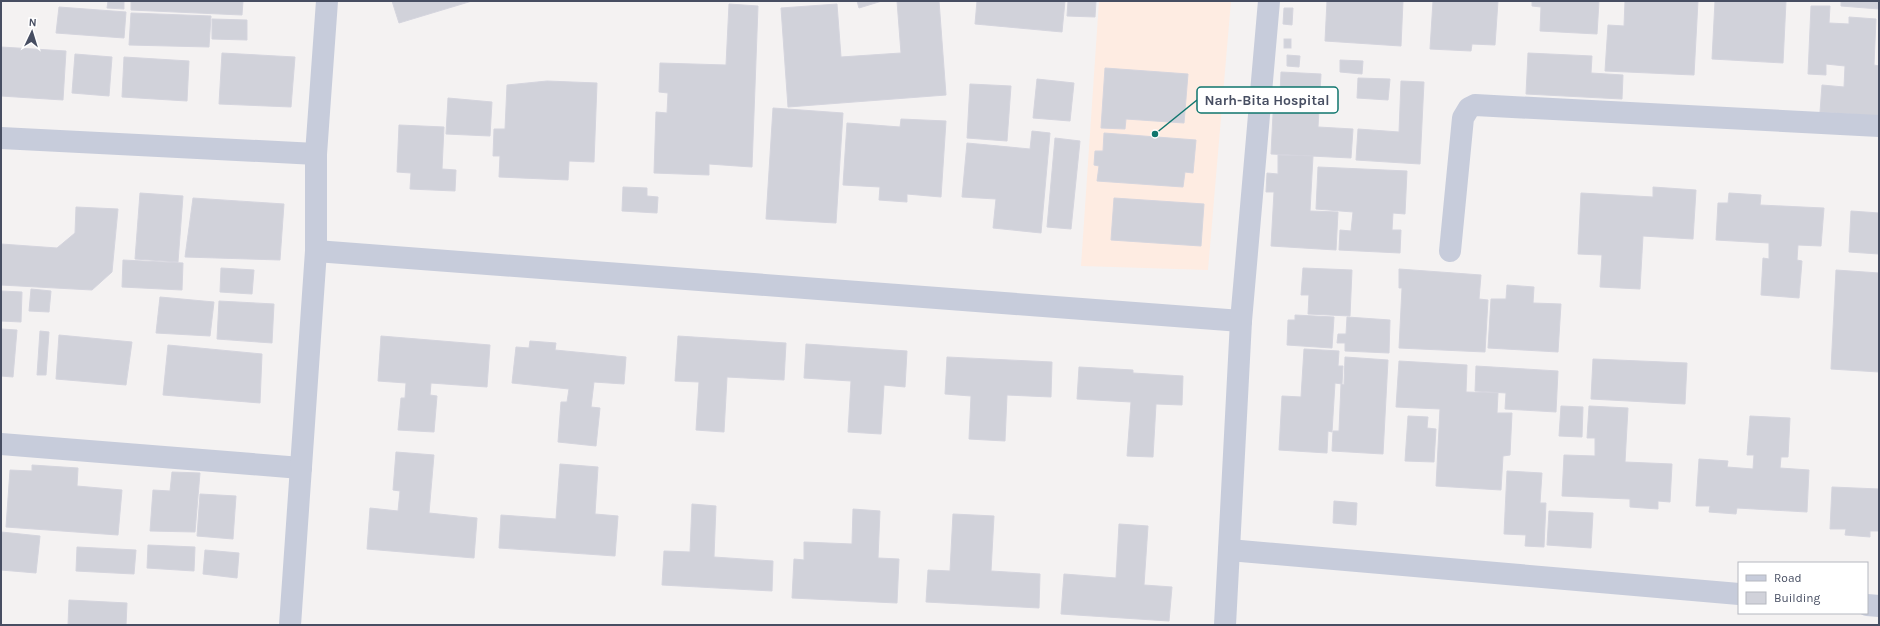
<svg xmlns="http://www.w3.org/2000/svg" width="1880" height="626" font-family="Karla,sans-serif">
	<rect width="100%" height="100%" fill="#f4f2f2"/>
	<polygon fill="#feece2" points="1099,1 1231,1 1208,270 1081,266"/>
	<g fill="#d1d2da" stroke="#d5d5de">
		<polygon points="108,1 124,1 124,9 107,8"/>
		<polygon points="131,1 243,1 242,15 131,10"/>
		<polygon points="392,1 472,1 399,23"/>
		<polygon points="857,1 882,1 859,8"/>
		<polygon points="897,1 939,1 946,95 788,107 781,8 837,4 841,57 901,53"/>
		<polygon points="977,1 1065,1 1062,32 975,24"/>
		<polygon points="1068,1 1096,1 1095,17 1067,16"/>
		<polygon points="1327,1 1403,1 1401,46 1325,41"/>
		<polygon points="1433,1 1498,1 1495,45 1472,44 1471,51 1430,49"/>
		<polygon points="1532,1 1599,1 1597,34 1540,31 1541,7 1532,6"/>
		<polygon points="1625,1 1698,1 1694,75 1605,71 1608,25 1624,26"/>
		<polygon points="1715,1 1786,1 1783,63 1712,59"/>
		<polygon points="1841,1 1879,1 1879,9 1841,6"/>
		<polygon points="729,4 758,6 752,167 709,164 709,175 654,173 656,112 667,113 668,93 659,92 660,63 726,65"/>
		<polygon points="1811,6 1830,6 1829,23 1849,24 1849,17 1876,19 1874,65 1879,66 1879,116 1820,112 1822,85 1844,87 1845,66 1826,64 1826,75 1808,74"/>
		<polygon points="59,7 126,12 124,38 56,33"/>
		<polygon points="1284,8 1293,8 1292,25 1283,24"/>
		<polygon points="131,13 211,16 209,47 129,45"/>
		<polygon points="212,19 247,20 247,40 212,39"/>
		<rect x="1284" y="39" width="7" height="9"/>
		<polygon points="1,47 66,51 63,100 1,96"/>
		<polygon points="222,53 295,57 291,107 219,104"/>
		<polygon points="1528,53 1592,56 1591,73 1623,75 1622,99 1526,94"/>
		<polygon points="75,54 112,57 109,96 72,93"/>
		<polygon points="1287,55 1300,56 1299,67 1287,66"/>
		<polygon points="124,57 189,61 187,101 122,97"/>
		<polygon points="1340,60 1363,61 1362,74 1340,72"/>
		<polygon points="1105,68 1188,74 1184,123 1126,119 1125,129 1101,128"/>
		<polygon points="1281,72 1321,74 1318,127 1353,129 1351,158 1271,154 1274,94 1280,94"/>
		<polygon points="1358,78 1390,79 1388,100 1357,98"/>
		<polygon points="1037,79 1074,83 1070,121 1033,118"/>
		<polygon points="547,81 597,83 594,162 569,161 568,180 499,177 500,156 493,156 494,129 505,129 507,85"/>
		<polygon points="1401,81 1424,82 1420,164 1356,160 1358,129 1399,132"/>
		<polygon points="970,84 1011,86 1007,141 967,138"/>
		<polygon points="448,98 492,102 490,136 446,134"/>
		<polygon points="773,108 843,113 836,223 766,219"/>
		<polygon points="901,119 946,121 941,197 907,194 907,202 879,200 880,187 843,185 847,123 900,127"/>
		<polygon points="399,125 444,127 442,169 456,170 455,191 410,189 411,173 397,172"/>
		<polygon points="1032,131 1050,133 1041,233 993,228 996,199 962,197 967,143 1030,149"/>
		<polygon points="1104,133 1196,140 1193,173 1185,172 1183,187 1097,181 1099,166 1094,165 1095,151 1103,151"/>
		<polygon points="1055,138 1080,141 1071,229 1047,227"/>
		<polygon points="1278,155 1313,156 1310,211 1338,212 1336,250 1271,246 1274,192 1266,192 1267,173 1278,174"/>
		<polygon points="1318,167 1407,171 1405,214 1393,213 1392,230 1401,230 1400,253 1339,250 1340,230 1351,231 1353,212 1316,209"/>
		<polygon points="623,187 647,188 647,196 658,197 657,213 622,211"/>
		<polygon points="1653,187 1696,190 1693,239 1643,236 1640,289 1600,287 1602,255 1578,254 1581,193 1653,197"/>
		<polygon points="140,193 183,196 178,262 135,259"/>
		<polygon points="1729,193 1761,195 1760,205 1824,208 1821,246 1798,245 1797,260 1802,261 1799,298 1761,295 1763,258 1769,259 1769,243 1716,240 1718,203 1728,203"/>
		<polygon points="193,198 284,204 280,260 185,257"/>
		<polygon points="1114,198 1204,204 1201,246 1111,240"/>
		<polygon points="76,207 118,209 112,272 92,290 1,285 1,244 57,248 75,233"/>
		<polygon points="1851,211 1879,213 1879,254 1849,252"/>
		<polygon points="123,260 183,263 182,290 122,287"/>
		<polygon points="221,268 254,270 252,294 220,292"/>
		<polygon points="1303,268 1352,270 1350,316 1308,314 1309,295 1301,295"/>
		<polygon points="1399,269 1481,275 1479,299 1488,300 1485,352 1399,348 1402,288 1399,288"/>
		<polygon points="1836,270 1879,273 1879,372 1831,369"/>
		<polygon points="1507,285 1534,287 1533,303 1561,304 1558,352 1488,348 1491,299 1506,299"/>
		<polygon points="31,289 51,291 49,312 29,311"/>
		<polygon points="1,291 22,292 21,322 1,321"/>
		<polygon points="160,297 214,302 210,336 156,333"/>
		<polygon points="219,301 274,304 272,343 217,339"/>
		<polygon points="1295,315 1334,317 1332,348 1287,345 1288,320 1295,320"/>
		<polygon points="1347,317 1390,320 1389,353 1345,351 1345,343 1337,343 1338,334 1346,334"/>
		<polygon points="1,329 17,330 13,377 1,376"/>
		<polygon points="40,331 49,332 46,375 37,375"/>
		<polygon points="59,335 132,342 126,385 56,379"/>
		<polygon points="381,336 490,345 487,387 431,383 430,395 437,396 434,432 398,430 401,398 405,398 406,383 378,381"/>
		<polygon points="678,336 786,343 784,380 727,377 724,432 696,430 699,382 675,381"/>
		<polygon points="530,341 556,343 555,350 626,357 624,384 594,382 591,407 600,408 596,446 558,442 561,402 567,402 569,389 512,383 516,347 529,348"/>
		<polygon points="806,344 907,351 905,387 884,385 881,434 848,432 851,381 804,378"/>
		<polygon points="168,345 262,354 260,403 163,395"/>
		<polygon points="1304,349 1339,351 1338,366 1343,366 1342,384 1335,383 1332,432 1328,431 1327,453 1279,450 1282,396 1301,397"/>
		<polygon points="947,357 1052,362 1051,397 1007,395 1005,441 969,439 971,396 945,394"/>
		<polygon points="1345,357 1388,360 1383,454 1332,451 1333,431 1339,431 1341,384 1344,385"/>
		<polygon points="1593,359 1687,363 1685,404 1591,399"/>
		<polygon points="1399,361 1467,365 1466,392 1498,393 1497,413 1512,413 1510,455 1503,456 1501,490 1436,486 1440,409 1396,407"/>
		<polygon points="1476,366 1558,371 1556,412 1505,409 1506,393 1475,391"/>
		<polygon points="1079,367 1133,370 1133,373 1183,376 1182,405 1156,404 1153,457 1127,456 1131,402 1077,399"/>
		<polygon points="1561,406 1583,407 1582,437 1559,436"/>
		<polygon points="1589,406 1628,408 1625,462 1672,464 1670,502 1658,501 1658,509 1630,507 1630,499 1562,496 1564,455 1595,456 1595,438 1587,438"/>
		<polygon points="1408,416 1428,417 1427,428 1436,429 1434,462 1405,461"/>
		<polygon points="1750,416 1790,418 1788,457 1781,457 1780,468 1809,470 1807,512 1737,508 1736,514 1709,512 1710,506 1696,506 1699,459 1728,461 1727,467 1753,469 1754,455 1747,455"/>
		<polygon points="396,452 434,455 429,513 477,518 474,558 367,549 370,508 398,511 400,491 393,490"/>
		<polygon points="560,464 598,467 595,514 618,516 615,556 499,548 501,515 556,519"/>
		<polygon points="32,465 78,468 77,486 122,490 118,535 6,527 10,470 32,471"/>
		<polygon points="1507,471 1542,473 1540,503 1546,503 1544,547 1525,546 1526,535 1504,534"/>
		<polygon points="172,472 200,473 195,532 150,531 153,490 170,491"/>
		<polygon points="1832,487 1879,489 1879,531 1870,531 1870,537 1845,535 1846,529 1830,529"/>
		<polygon points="200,494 236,496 233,539 197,536"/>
		<polygon points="1334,501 1357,503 1356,525 1333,523"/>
		<polygon points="692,504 716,506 714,557 773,561 772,591 662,585 664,551 690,552"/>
		<polygon points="853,509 880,511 878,558 899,559 897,603 792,598 794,559 804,560 804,542 852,544"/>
		<polygon points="1549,511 1593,513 1591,548 1547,545"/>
		<polygon points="953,514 994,516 991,571 1040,574 1039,608 926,602 928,570 950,571"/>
		<polygon points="1119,524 1148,526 1144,585 1172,587 1169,621 1061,614 1064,574 1116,578"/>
		<polygon points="1,532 40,536 36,573 1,570"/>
		<polygon points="148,545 195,547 194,571 147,568"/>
		<polygon points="77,547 136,550 134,574 76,571"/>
		<polygon points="205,550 239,553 237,578 203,574"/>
		<polygon points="69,600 127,603 126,625 68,625"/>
	</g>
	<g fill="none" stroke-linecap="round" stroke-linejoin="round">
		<g stroke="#c7ccdb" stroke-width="22">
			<polyline points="1,138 316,154"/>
			<polyline points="316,251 1241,321"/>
			<polyline points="1450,251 1463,118 1469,108 1475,105 1879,126"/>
			<polyline points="1,444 301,468"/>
			<polyline points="1229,550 1739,594"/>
			<polyline points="1867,605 1879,606"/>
			<polyline points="290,625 316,251 316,154 327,1"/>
			<polyline points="1225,625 1241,321 1269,1"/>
		</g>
	</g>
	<path fill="none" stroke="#0f766e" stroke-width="1.5" d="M1155 134L1197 100"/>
	<circle fill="#0f766e" stroke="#fff" stroke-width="1.5" cx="1155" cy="134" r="4"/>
	<rect fill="#fff" stroke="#0f766e" stroke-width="1.5" x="1197" y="87" width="141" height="26" rx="4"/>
	<g font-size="14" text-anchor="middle" font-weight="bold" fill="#474e62">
		<text x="1267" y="105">Narh-Bita Hospital</text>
	</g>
	<rect width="1880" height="626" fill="none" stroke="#474e62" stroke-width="4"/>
	<rect x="1738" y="562" width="130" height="52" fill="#ffffff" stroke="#b5b8c0"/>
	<rect x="1746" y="575" width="20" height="6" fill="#c7ccdb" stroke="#b5b8c0"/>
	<text x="1774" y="582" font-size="12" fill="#474e62">Road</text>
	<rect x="1746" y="592" width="20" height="12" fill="#d1d2da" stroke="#b5b8c0"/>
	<text x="1774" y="602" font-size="12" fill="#474e62">Building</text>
	<g transform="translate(32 32) rotate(4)" stroke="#ffffff" stroke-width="3" paint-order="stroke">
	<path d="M0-3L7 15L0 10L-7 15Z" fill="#474e62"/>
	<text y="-6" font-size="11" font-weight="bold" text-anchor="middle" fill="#474e62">N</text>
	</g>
</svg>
